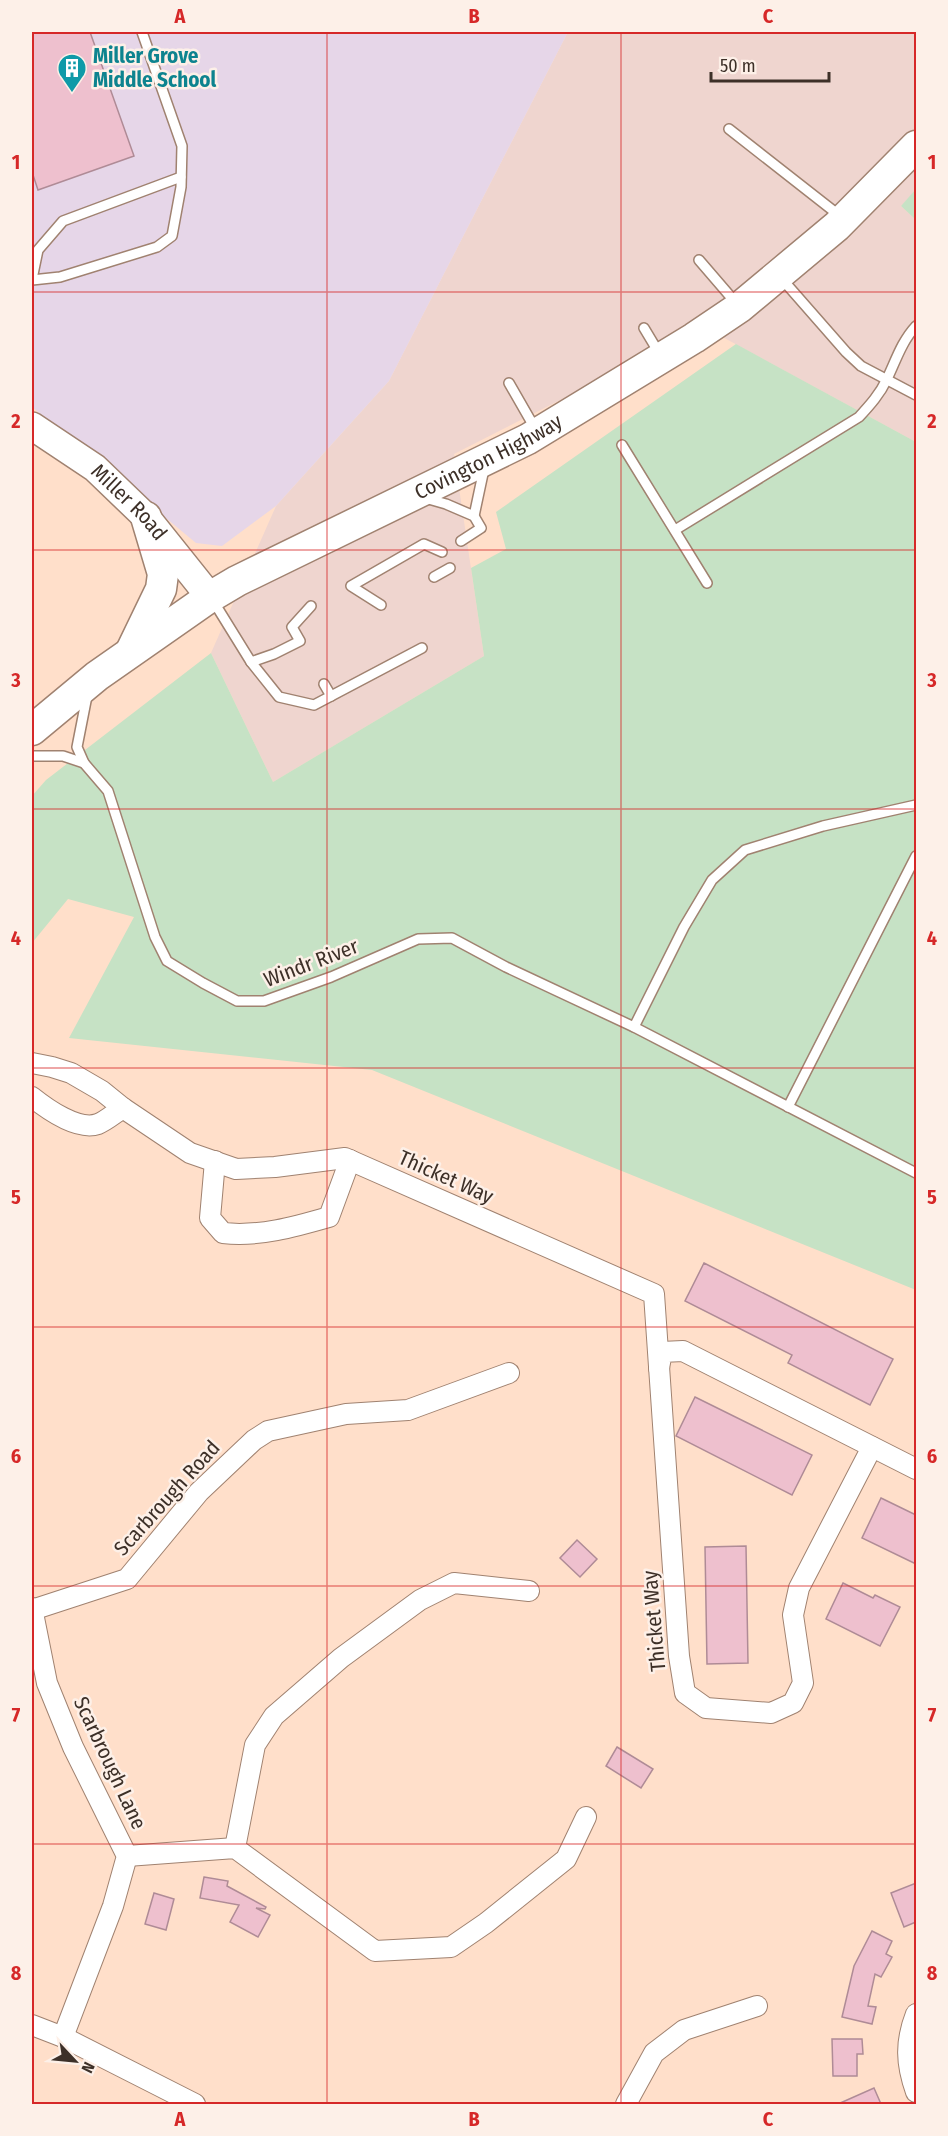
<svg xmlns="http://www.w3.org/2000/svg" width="948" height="2136" font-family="'Fira Sans Condensed',sans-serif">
	<rect width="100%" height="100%" fill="#ffdfca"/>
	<polygon fill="#efd5cf" points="568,32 916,32 916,191 901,206 916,220 916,442 704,327 454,454 484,656 273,782 211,653 276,506 389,381"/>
	<polygon fill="#e6d6e8" points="32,32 568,32 389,381 276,506 222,546 196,543 32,407"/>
	<g fill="#c6e2c5">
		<polygon points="916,189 916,220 901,206"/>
		<polygon points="736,344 916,442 916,1290 372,1070 69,1038 134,917 68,899 32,943 32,796 46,780 211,653 273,782 484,656 471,568 506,549 496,512"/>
	</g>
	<g fill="#eec0ce" stroke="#af8b96" stroke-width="1.5">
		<polygon points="32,32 90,32 134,156 38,190 32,172"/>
		<polygon points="704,1263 893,1359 870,1405 788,1363 792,1355 685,1301"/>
		<polygon points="695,1397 812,1455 792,1495 676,1436"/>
		<polygon points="881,1498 916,1515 916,1564 862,1538"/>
		<polygon points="577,1540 597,1559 580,1577 560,1558"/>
		<polygon points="746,1546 748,1663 707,1664 705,1547"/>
		<polygon points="843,1583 873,1598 875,1595 900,1607 880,1646 826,1619"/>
		<polygon points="617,1747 653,1769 641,1788 606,1766"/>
		<polygon points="204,1877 228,1881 227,1886 266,1907 265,1909 256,1908 270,1915 258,1937 230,1922 239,1905 200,1898"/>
		<polygon points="916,1883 916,1922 904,1927 891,1893"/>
		<polygon points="154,1893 174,1899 166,1930 145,1924"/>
		<polygon points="872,1931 892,1941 886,1954 892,1957 881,1977 875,1974 868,2006 876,2007 872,2024 842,2017 854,1966"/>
		<polygon points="832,2039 862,2039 863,2054 857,2054 857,2076 833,2076"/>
		<polygon points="874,2088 881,2104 838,2104"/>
	</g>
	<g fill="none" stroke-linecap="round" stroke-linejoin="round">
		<g stroke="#a08270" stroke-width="12">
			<g id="lane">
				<polyline points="729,129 840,216"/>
				<polyline points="699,260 736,303"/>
				<polyline points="32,279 38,250 63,221 181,177"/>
				<polyline points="782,279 846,352 861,366 916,395"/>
				<polyline points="32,280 60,277 157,247 172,236 181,187 182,146 142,32"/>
				<polyline points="644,328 659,353"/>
				<polyline points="509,383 536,430"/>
				<polyline points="622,445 707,583"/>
				<polyline points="425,498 446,504 474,516 481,528 461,541"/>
				<polyline points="474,516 484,469"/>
				<path d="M675,530L859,417C870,405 880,394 887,379C896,360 902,341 916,326"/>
				<polyline points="434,577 450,568"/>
				<polyline points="212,599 251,662 279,697 314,705 422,648"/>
				<polyline points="381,605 351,586 424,544 442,552"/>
				<polyline points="251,662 274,654 300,641 292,627 311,606"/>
				<polyline points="324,684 331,696"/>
				<polyline points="87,696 77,747 84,763 108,791 155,937 167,961 203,983 237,1001 264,1001 331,977 418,939 452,938 506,967 634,1027 916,1173"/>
				<polyline points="32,756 63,756 84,763"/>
				<polyline points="634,1027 684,927 712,880 745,850 823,826 916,805"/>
				<polyline points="788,1107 916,856"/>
			</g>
		</g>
		<g stroke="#a08270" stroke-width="22">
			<g id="street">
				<polyline points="32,1063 52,1067 71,1073 102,1091 123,1108 190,1153 236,1169 275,1167 345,1158 654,1294 679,1656 685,1693 706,1708 771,1713 793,1703 803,1683 793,1615 799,1588 872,1447"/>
				<path d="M32,1097C47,1109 78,1131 98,1124C106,1121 115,1113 123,1108"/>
				<path d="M215,1161L210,1218L223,1233C259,1237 294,1227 329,1217L350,1160"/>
				<polyline points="659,1368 662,1352 683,1351 916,1469"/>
				<polyline points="32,1608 47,1683 73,1747 127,1856 113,1906 63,2037"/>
				<polyline points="32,1610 127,1579 199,1492 254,1440 268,1431 346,1414 408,1410 509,1373"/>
				<polyline points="235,1848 255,1745 274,1716 341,1658 420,1600 454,1583 529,1591"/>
				<polyline points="127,1856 235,1848 375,1951 451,1947 486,1923 566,1859 586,1817"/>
				<path d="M916,2014C905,2042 906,2064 916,2092"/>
				<polyline points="32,2025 63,2037 195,2104"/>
				<polyline points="626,2104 654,2053 684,2030 757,2006"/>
			</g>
		</g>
		<g stroke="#a08270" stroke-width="30">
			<g id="secondary">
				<path id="s1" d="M32,426L95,468L146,517L210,597"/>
			</g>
		</g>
		<g stroke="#a08270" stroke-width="33">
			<g id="primary">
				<polyline points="132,649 161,589 163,574 146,517"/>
				<path id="s2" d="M32,730L97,676L210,597L237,581L528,439L694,338L740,307L837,226L916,146"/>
			</g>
		</g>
		<use href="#lane" stroke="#fff" stroke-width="9"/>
		<use href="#street" stroke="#fff" stroke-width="20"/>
		<use href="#secondary" stroke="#fff" stroke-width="27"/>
		<use href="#primary" stroke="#fff" stroke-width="30"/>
	</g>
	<path fill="none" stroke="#d62828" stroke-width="1.5" stroke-opacity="0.55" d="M327,32V2104M621,32V2104M32,292H916M32,550H916M32,809H916M32,1068H916M32,1327H916M32,1586H916M32,1844H916"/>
	<defs>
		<g id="building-pin" transform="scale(1.5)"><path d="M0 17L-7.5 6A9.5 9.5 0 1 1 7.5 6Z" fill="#0f9aa8" stroke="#fdf0e8"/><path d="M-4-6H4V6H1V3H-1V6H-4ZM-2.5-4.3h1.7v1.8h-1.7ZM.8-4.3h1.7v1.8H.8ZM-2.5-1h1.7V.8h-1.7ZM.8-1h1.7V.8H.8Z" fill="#fff"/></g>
	</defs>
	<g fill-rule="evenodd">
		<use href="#building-pin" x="72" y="68"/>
	</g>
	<g text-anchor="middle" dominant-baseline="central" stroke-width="5" stroke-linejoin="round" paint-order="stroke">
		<g font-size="21" font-weight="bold" fill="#0d838f" stroke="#fdf0e8" text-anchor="start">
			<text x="93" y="56">Miller Grove<tspan x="93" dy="24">Middle School</tspan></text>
		</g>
		<g font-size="21" fill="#3d3028" stroke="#fdf0e8">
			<text stroke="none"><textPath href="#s2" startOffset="534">Covington Highway</textPath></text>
			<text stroke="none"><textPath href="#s1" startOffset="124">Miller Road</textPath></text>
			<text transform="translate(311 963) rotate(-21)">Windr River</text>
			<text transform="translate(446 1177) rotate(24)">Thicket Way</text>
			<text transform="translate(167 1498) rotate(-48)">Scarbrough Road</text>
			<text transform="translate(654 1621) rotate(-95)">Thicket Way</text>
			<text transform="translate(110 1763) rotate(65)">Scarbrough Lane</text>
		</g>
	</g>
	<rect width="948" height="2136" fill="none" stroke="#fdf0e8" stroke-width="66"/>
	<g transform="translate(75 2061) rotate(116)" stroke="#fdf0e8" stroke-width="4.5" paint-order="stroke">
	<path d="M0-4.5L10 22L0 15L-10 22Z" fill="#3d3028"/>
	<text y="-9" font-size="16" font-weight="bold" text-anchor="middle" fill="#3d3028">N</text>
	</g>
	<path d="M711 72v9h118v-9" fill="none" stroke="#3d3028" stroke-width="3"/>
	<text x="720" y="72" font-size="18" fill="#3d3028" stroke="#fdf0e8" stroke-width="4.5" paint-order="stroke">50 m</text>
	<rect x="33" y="33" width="882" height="2070" fill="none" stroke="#d62828" stroke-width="2"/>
	<g font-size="20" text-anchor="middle" font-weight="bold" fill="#d62828">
		<text x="180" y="23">A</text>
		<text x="474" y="23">B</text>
		<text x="768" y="23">C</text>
		<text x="16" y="169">1</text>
		<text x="932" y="169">1</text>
		<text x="16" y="428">2</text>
		<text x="932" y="428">2</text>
		<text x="16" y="687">3</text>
		<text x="932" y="687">3</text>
		<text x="16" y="945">4</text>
		<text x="932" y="945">4</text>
		<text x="16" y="1204">5</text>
		<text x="932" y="1204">5</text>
		<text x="16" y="1463">6</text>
		<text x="932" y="1463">6</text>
		<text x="16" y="1722">7</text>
		<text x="932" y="1722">7</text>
		<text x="16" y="1980">8</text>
		<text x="932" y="1980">8</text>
		<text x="180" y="2126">A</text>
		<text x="474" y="2126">B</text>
		<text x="768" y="2126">C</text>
	</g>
</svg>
